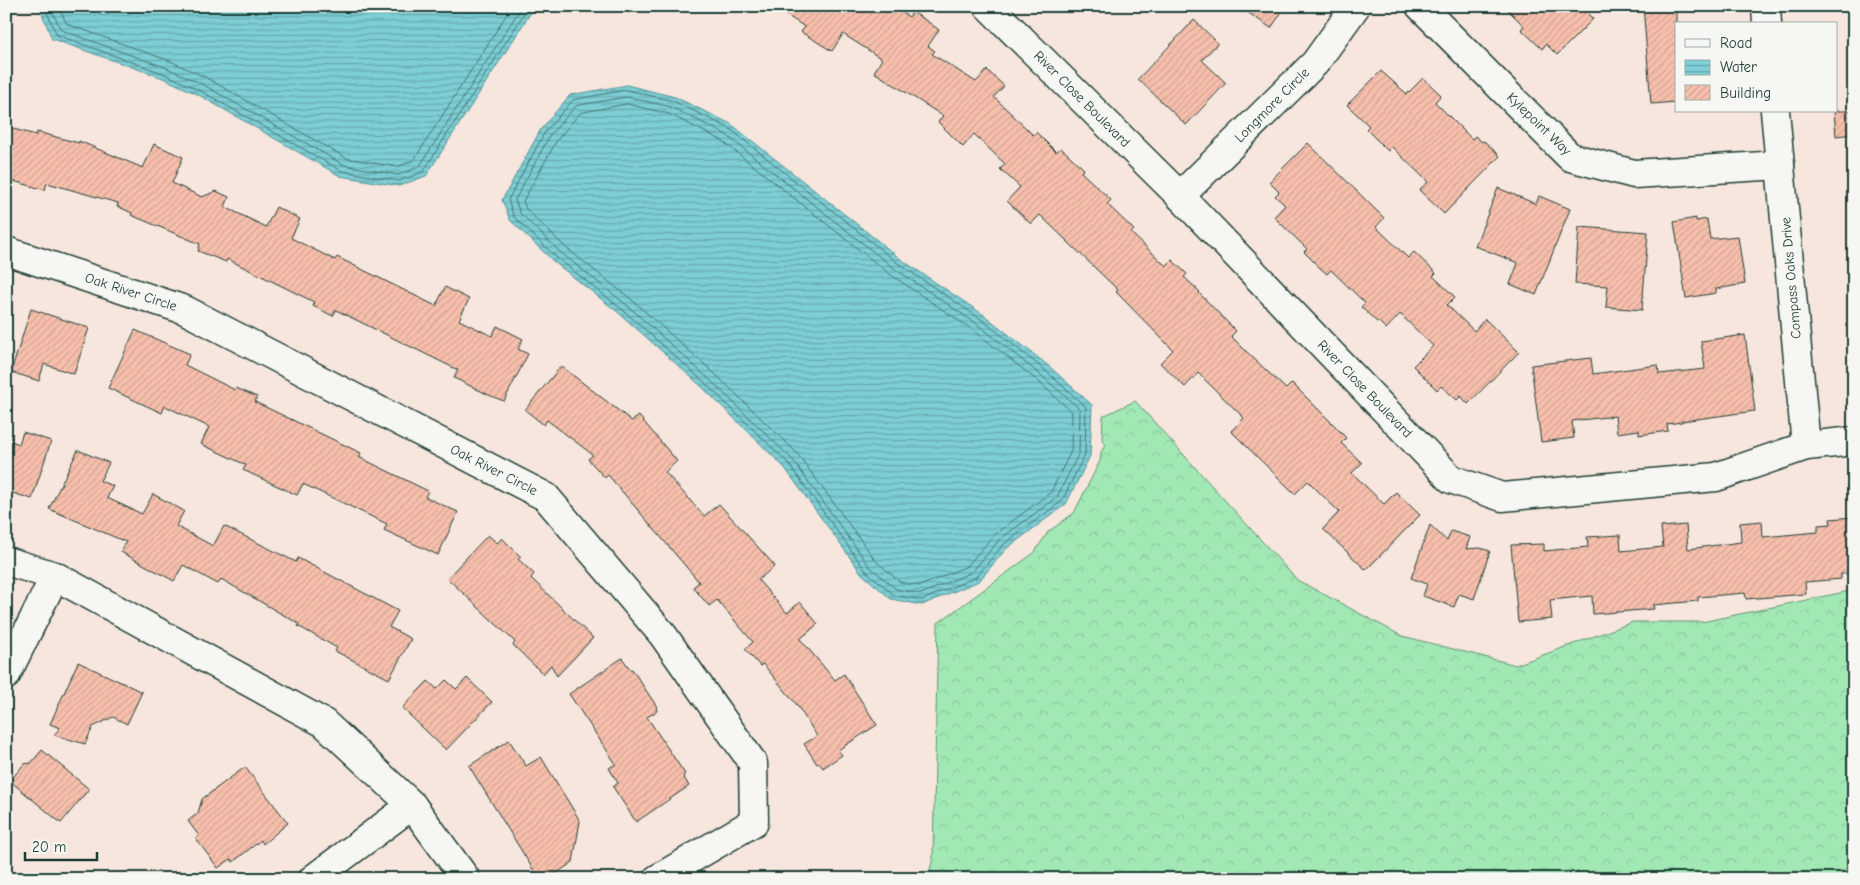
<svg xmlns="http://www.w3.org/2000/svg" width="1860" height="885" font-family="'Comic Neue',sans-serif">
	<defs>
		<pattern id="forest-crowns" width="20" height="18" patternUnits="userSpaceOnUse" patternTransform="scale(1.25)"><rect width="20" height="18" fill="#a2e8b4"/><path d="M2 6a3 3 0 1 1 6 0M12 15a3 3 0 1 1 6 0" fill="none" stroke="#8bc89b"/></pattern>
		<pattern id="water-rules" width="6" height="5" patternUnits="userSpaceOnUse" patternTransform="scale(1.25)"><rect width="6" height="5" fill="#7dced5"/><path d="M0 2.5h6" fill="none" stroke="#66a8ae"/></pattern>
		<pattern id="building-hatch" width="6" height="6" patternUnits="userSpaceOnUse" patternTransform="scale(1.25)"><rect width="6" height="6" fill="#f7bfac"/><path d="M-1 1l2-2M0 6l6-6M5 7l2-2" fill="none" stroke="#d3a595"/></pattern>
	</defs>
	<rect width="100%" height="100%" fill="#f6e6dd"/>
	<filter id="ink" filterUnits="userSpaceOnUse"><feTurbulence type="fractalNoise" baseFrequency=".02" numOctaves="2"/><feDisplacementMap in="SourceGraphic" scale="10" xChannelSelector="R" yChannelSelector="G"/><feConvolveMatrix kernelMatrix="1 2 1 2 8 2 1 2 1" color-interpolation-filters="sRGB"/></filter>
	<g filter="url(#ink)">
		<polygon fill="url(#forest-crowns)" stroke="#609274" points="1135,401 1297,580 1402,636 1516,665 1633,622 1702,622 1854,590 1854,879 928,879 933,857 938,623 1034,553 1048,532 1074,513 1100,461 1101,452 1106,445 1102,440 1103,416"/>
		<g fill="url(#water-rules)" stroke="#579495">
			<polygon points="39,6 535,6 426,176 399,186 340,176 197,94 163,78 52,39"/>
			<polygon points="627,85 675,97 731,124 902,260 984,315 1050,367 1092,405 1090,456 1066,504 1006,549 979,581 922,605 891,599 862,574 784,467 701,386 620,314 553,261 510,220 502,200 541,129 570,95"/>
		</g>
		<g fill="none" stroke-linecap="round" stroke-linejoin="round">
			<g stroke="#457774" stroke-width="1">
				<polyline points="44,6 57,35 165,74 199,90 342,171 399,181 423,172 529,6"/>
				<polyline points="50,6 61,30 167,68 202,84 344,165 398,175 419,167 522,6"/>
				<polyline points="58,6 67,24 170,61 205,77 346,158 397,167 414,160 512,6"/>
				<polygon points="627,90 673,101 729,128 899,264 981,319 1046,371 1086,407 1085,454 1062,501 1003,545 976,577 922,600 894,595 866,571 788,463 704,382 624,311 556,257 514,217 508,200 545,132 573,100"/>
				<polygon points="627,97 671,107 725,134 895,269 977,324 1042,376 1080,409 1079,453 1057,497 999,540 972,572 921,594 896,589 870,567 792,459 708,378 628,306 560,252 520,213 515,200 550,135 576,106"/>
				<polygon points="627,104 669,114 721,140 891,275 973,330 1038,381 1072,412 1071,451 1051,492 994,535 967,566 920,586 900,582 876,561 797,453 713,372 632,300 565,247 526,209 523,201 557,140 580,113"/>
			</g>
		</g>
		<g fill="url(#building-hatch)" stroke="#1f3d34">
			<polygon points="772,6 892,6 909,17 913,12 931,24 939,30 928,46 935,51 932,54 976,82 987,70 1004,86 994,97 1033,135 1036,132 1056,152 1061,148 1084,169 1081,172 1111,200 1107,204 1134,230 1131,233 1166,266 1172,260 1187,274 1184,277 1200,292 1199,293 1236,331 1231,336 1251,356 1286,389 1292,383 1339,430 1346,438 1341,443 1362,463 1352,473 1384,504 1396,492 1420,515 1366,570 1323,529 1339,512 1308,481 1295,494 1231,431 1244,418 1198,373 1185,387 1160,363 1173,350 1116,292 1118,290 1040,215 1031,224 1007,201 1020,187 1000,169 1005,164 974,134 963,147 938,122 943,116 874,72 882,59 843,34 832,51 801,32 805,27"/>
			<polygon points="1238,6 1286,6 1271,28"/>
			<polygon points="1504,6 1580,6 1593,19 1557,55 1546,44 1542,49 1521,29 1524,26"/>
			<polygon points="1643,6 1676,6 1676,102 1651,104"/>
			<polygon points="1194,20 1218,43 1202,60 1226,83 1186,125 1138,79"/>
			<polygon points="1381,71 1407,94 1423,78 1441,95 1435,102 1472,139 1475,136 1482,142 1484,141 1500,156 1444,214 1419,190 1428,182 1392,147 1388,151 1366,129 1369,126 1347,105"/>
			<polygon points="1834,111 1854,111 1854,134 1836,136"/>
			<polygon points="6,127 36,135 37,132 79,143 79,141 143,168 154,144 183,157 172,183 202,197 216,191 229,197 225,207 266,227 276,207 300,219 291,238 335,260 337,257 436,306 445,287 469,299 459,320 492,336 497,326 523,339 518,349 528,354 504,401 491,396 454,378 458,370 336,310 333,316 313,306 314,302 227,259 226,262 198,251 200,244 131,215 132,213 117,206 118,203 47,183 45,190 6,179"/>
			<polygon points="1308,143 1384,218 1376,227 1408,258 1414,252 1436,273 1433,276 1455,297 1447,305 1474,331 1485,319 1519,352 1468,404 1461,396 1457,400 1441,386 1437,390 1413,366 1433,346 1400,314 1386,329 1378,321 1377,322 1361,307 1365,303 1331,270 1327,274 1319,267 1304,252 1307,249 1274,217 1285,205 1275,196 1279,192 1269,182"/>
			<polygon points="1498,188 1536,204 1539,196 1570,209 1536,295 1510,284 1518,263 1475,246"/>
			<polygon points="1696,218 1696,221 1707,219 1710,239 1738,236 1745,284 1716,289 1716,293 1686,298 1674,222"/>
			<polygon points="1579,227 1648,232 1642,310 1606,307 1608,286 1575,284"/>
			<polygon points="31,309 89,328 74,374 44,364 39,381 11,372"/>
			<polygon points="135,330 190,354 185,365 235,390 236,388 257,397 255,402 361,453 359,457 428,491 425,497 458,512 438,555 384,530 387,524 303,484 297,495 243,470 246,465 201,444 209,427 165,406 162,413 108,388"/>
			<polygon points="1745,335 1755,411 1682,421 1682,422 1667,424 1668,431 1639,435 1639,430 1617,433 1615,416 1572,421 1574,438 1541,442 1531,365 1591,358 1593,374 1658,365 1659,374 1705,369 1701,341"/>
			<polygon points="561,366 632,421 639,416 677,461 665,472 704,516 719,504 775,566 758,580 787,613 800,602 818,624 800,639 835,680 844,674 877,725 838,750 842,755 823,768 819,763 817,764 804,744 817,736 797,705 763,664 760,666 745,649 753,642 717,600 709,606 693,587 699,582 608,475 605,478 588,459 593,455 547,420 544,425 525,410"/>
			<polygon points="23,432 51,441 32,499 6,491 6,439 19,444"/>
			<polygon points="78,450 109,463 100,481 113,486 107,498 142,514 153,494 184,511 176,526 213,546 224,526 296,562 298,558 398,611 389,627 411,639 389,679 335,651 337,648 298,626 299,624 221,579 218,584 183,565 174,581 121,552 126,542 49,509"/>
			<polygon points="1854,517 1854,573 1841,574 1841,579 1805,582 1806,594 1746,599 1745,593 1698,597 1698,601 1653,605 1654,609 1593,614 1592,596 1550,600 1552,619 1518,622 1511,545 1544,544 1544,551 1588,547 1587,537 1620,535 1621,551 1663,547 1661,527 1686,525 1688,549 1741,542 1740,523 1762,521 1763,537 1818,532 1818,525 1831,524 1830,519"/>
			<polygon points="1430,525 1447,541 1451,531 1470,537 1466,549 1480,548 1490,551 1474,599 1459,594 1454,607 1423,596 1427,584 1411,578"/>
			<polygon points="488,535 497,543 502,538 521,557 518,559 534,574 531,578 593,638 557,676 551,665 543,674 513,645 515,642 447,578"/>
			<polygon points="622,658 631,670 632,669 657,707 656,708 657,711 647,717 685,774 683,776 689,786 636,822 613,787 618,783 609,768 616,764 569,694"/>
			<polygon points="78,662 142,692 127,724 113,717 93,727 85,744 54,735 60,728 50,724"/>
			<polygon points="467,678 492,702 446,750 402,708 428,681 437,689 446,680 456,689"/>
			<polygon points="509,740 526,766 541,757 580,821 573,862 548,879 539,879 469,766"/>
			<polygon points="42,750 89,789 61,823 10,781 24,764 31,763"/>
			<polygon points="245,767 288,823 263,844 261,840 233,862 231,859 218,868 196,839 199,836 188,821 198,813 202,799"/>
		</g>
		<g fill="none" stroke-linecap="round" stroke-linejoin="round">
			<g stroke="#1f3d34" stroke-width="31">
				<g id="street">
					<polyline points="988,6 1180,196 1451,479 1502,497 1716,477 1806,446 1854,441"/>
					<polyline points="1420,6 1570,157 1634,174 1780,165"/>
					<polyline points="1766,6 1767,24"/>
					<polyline points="1775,111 1806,446"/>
					<polyline points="1180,196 1315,63 1356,6"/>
					<polyline points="6,251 185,310 546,497 663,635 753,763 754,822 657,879"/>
					<polyline points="6,561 55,576 324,723 412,805 466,879"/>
					<polyline points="6,675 55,576"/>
					<polyline points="313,879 412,805"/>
				</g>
			</g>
			<use href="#street" stroke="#f6f6f2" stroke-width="28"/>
		</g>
	</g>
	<g text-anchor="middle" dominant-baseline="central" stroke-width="4.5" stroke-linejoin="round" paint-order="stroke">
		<g font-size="14" fill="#1f3d34" stroke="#f6f6f2">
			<text transform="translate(1082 99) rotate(45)">River Close Boulevard</text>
			<text transform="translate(1272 105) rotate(-45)">Longmore Circle</text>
			<text transform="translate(1539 124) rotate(44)">Kylepoint Way</text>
			<text transform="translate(1791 278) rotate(-95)">Compass Oaks Drive</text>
			<text transform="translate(131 292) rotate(18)">Oak River Circle</text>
			<text transform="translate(1365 389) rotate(46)">River Close Boulevard</text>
			<text transform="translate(494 470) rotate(27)">Oak River Circle</text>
		</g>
	</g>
	<rect width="1860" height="885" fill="none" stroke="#f6f6f2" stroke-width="25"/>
	<rect x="12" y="12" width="1835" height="860" fill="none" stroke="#1f3d34" stroke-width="2" filter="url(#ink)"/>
	<rect x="1675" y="22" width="162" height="90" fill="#f6f6f2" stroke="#a0aca6"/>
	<rect x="1685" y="39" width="25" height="8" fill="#f6f6f2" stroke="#a0aca6"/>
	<text x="1720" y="48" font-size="15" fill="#1f3d34">Road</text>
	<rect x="1685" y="60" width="25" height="15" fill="url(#water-rules)" stroke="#a0aca6"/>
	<text x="1720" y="72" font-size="15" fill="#1f3d34">Water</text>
	<rect x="1685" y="85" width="25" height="15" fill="url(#building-hatch)" stroke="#a0aca6"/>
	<text x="1720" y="98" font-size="15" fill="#1f3d34">Building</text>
	<path d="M25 852v8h72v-8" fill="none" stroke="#1f3d34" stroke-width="2.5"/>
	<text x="32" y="852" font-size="15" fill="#1f3d34" stroke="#f6f6f2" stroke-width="4" paint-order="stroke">20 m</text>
</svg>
